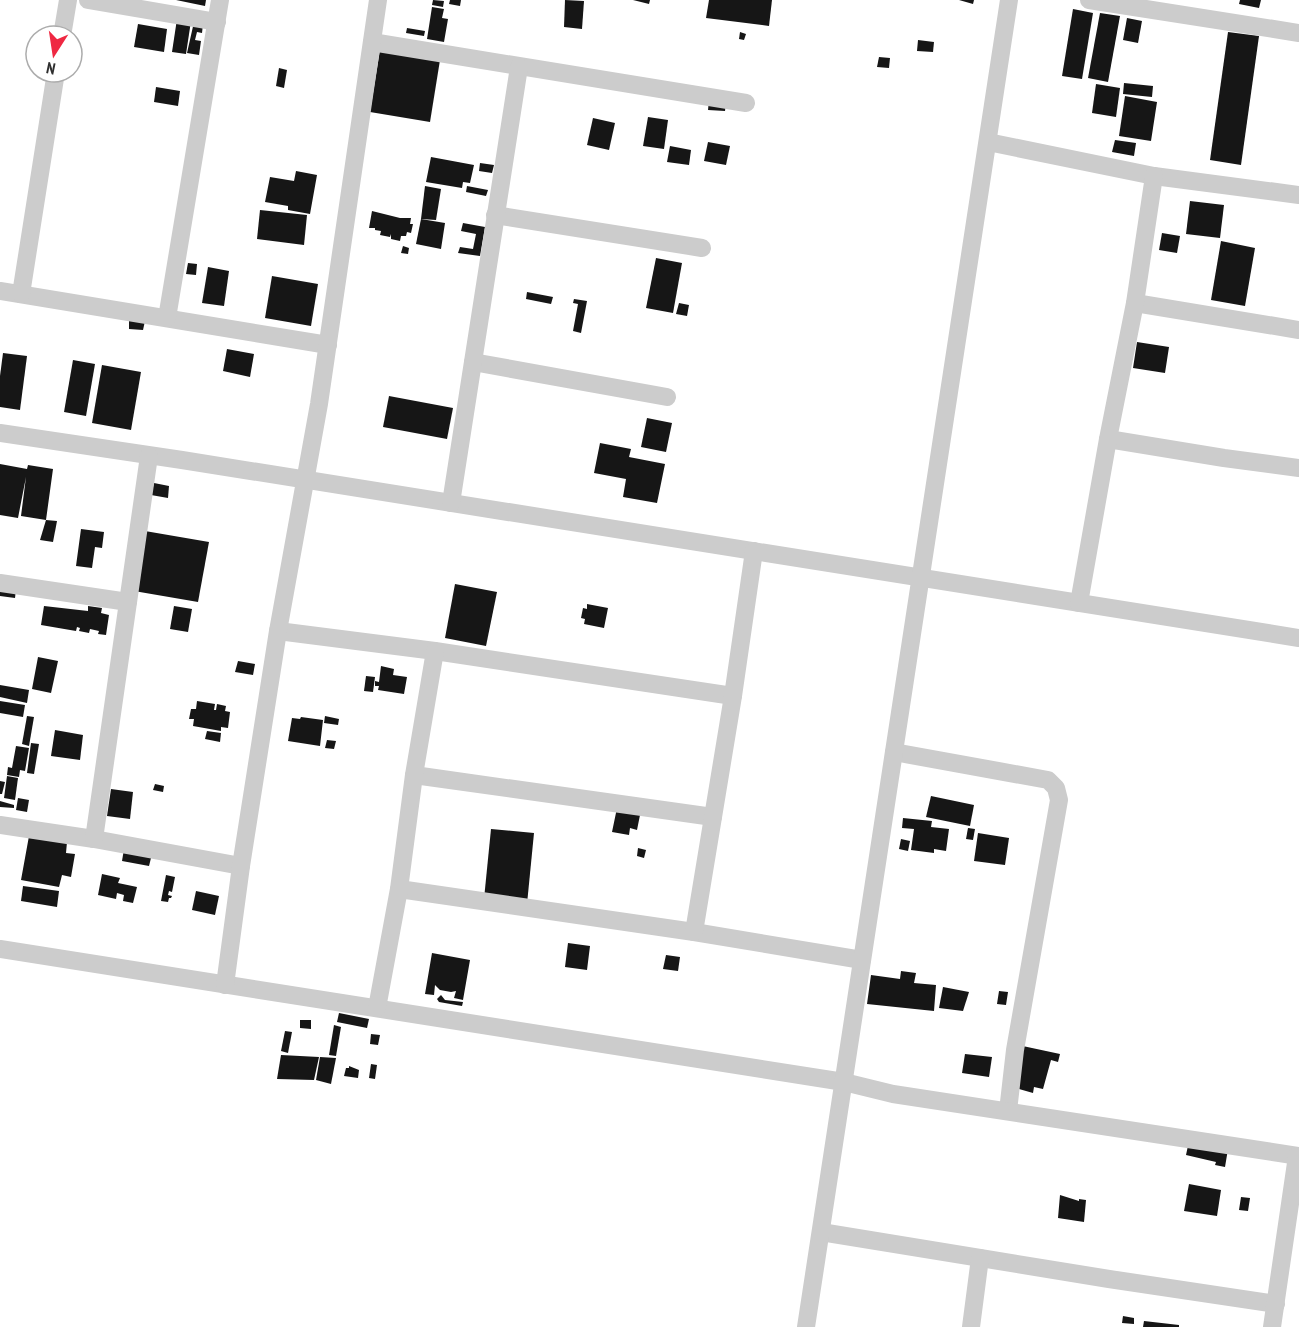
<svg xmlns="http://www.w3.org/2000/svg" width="1299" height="1327" font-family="'PT Sans Narrow',sans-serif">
	<rect width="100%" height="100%" fill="#fff"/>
	<g fill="#161616">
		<polygon points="176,0 206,0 205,6"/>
		<polygon points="433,0 444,1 443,7 432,5"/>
		<polygon points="450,0 461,0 460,6 449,4"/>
		<polygon points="565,0 584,1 582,29 564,27"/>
		<polygon points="633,0 650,0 649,4"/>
		<polygon points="709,0 772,0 769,26 706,18"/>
		<polygon points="959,0 974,0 973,4"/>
		<polygon points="1240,0 1261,0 1259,8 1239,4"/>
		<polygon points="432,7 444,9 442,18 448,19 444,42 427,39"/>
		<polygon points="1073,9 1093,13 1082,79 1062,76"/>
		<polygon points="1100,13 1120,16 1108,82 1088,78"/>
		<polygon points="1127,18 1142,21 1138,43 1123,40"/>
		<polygon points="177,19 191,21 186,54 172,52"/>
		<polygon points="194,22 203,24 202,33 197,32 195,40 201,41 199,55 187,53"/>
		<polygon points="138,24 167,29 164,52 134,47"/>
		<polygon points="407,28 425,31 424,36 406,33"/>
		<polygon points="740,32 746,34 744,40 739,39"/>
		<polygon points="1228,32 1259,36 1241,165 1210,160"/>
		<polygon points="918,40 934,42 933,52 917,51"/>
		<polygon points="380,50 440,60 430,122 370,112"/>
		<polygon points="879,57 890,58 889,68 877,67"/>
		<polygon points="279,68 287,70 284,88 276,86"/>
		<polygon points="1124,83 1153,86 1152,97 1123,94"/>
		<polygon points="1096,84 1120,88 1116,117 1092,113"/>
		<polygon points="156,87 180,91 178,106 154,102"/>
		<polygon points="1125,96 1157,102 1151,141 1119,136"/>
		<polygon points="709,100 726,101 725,111 708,110"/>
		<polygon points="648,117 668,120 664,149 643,146"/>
		<polygon points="593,118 615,123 609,150 587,145"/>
		<polygon points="1115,140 1136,143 1134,156 1112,152"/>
		<polygon points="708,142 730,146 726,165 704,161"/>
		<polygon points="670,146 691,150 689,165 667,162"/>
		<polygon points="431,157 474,165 470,183 463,182 462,188 426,182"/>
		<polygon points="480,163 494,165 492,173 479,171"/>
		<polygon points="296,171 317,175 310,214 288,210 288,206 265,202 270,177 294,181"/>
		<polygon points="425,186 441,189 436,220 421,219"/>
		<polygon points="467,186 488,190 486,196 466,192"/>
		<polygon points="1190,201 1224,205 1220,238 1186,234"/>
		<polygon points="260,210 307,215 304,245 257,239"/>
		<polygon points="372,211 400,218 411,218 410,224 413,224 411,233 407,232 406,236 401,236 400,241 391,239 391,234 390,237 380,235 381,231 375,230 375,228 369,228"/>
		<polygon points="421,219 445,223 441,249 416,244"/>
		<polygon points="463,223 485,227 480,256 458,253 460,247 473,249 476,234 461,231"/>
		<polygon points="1162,233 1180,236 1177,253 1159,250"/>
		<polygon points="1221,241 1255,248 1245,306 1211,300"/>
		<polygon points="403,246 409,248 408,254 401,253"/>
		<polygon points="656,258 682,263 673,313 646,308"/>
		<polygon points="188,263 197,264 196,275 186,274"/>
		<polygon points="208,267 229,271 224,306 202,303"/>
		<polygon points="272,276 318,284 311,326 265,318"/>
		<polygon points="527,292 553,297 551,304 526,299"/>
		<polygon points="574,299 587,301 581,333 573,331 578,304 573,303"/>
		<polygon points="679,303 689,305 687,316 676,314"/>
		<polygon points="129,318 145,321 143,330 129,329"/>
		<polygon points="1137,342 1169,347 1165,373 1133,368"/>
		<polygon points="227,349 254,354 250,377 223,371"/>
		<polygon points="3,353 27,356 20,410 0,407 0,376"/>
		<polygon points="73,360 95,364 86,416 64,412"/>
		<polygon points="102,365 141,372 131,430 92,423"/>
		<polygon points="389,396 453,408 447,439 383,427"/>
		<polygon points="647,418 672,423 666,452 641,447"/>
		<polygon points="600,443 631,449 629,457 665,464 657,503 623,497 626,479 594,473"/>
		<polygon points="0,464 27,469 28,465 53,469 46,520 21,516 26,477 18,518 0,515"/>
		<polygon points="154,483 169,486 168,498 151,495"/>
		<polygon points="46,520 57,521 53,542 40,540"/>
		<polygon points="81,529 104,532 102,548 95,547 92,568 76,566"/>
		<polygon points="145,531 209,542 198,602 134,591"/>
		<polygon points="455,584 497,592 486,646 445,638"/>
		<polygon points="0,586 16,589 15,598 0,596"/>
		<polygon points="587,604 608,608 604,628 584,624 585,619 581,618 583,608 587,609"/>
		<polygon points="44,606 88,611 88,606 102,608 101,613 109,615 106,635 98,634 99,631 90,629 89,633 79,631 80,628 77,627 76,631 41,625"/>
		<polygon points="174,606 192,609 188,632 170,629"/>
		<polygon points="38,657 58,661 51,693 32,689"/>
		<polygon points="238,661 255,664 253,675 235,672"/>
		<polygon points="381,666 394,669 393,675 407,677 404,694 378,690 379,686 375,686 375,681 379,682"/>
		<polygon points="366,676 375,677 373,692 364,691"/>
		<polygon points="0,685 29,690 27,703 0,697"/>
		<polygon points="0,701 25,705 23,717 0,713"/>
		<polygon points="197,701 215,704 214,710 216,710 217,704 226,706 225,711 230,712 228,728 221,727 221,731 193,726 194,719 189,719 191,709 196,709"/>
		<polygon points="27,716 34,717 29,746 22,744"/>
		<polygon points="325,716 339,719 338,725 324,723"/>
		<polygon points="301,717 323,720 320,746 288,741 292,718 300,719"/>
		<polygon points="55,730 83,735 80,760 51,756"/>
		<polygon points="207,731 221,733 220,742 205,739"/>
		<polygon points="327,740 336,741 334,749 325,748"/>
		<polygon points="31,743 39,744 34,774 27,773"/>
		<polygon points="16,746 29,748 25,771 20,770 19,777 7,775 8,767 12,768"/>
		<polygon points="7,776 18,778 15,800 4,798"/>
		<polygon points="0,781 5,782 2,794 0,794"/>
		<polygon points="155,784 164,786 163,792 153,790"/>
		<polygon points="111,789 133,792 130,819 107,816"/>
		<polygon points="931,796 974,805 970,826 926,817"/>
		<polygon points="18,798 29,800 27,812 16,810"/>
		<polygon points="0,801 14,805 14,808 0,807"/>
		<polygon points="617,808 640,815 637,830 630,828 629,835 612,832"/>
		<polygon points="903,818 932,821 931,827 949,829 946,851 934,849 934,853 911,850 914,829 902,828"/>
		<polygon points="968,828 975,829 973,840 966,839"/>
		<polygon points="491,829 534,833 527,904 484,899"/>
		<polygon points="978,833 1009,838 1005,865 974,861"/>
		<polygon points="29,836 67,842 66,853 75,854 71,877 62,875 59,887 21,880"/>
		<polygon points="901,839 910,841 908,851 899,849"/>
		<polygon points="638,848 646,850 644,858 637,856"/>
		<polygon points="124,849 152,854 149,866 122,861"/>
		<polygon points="102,874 120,878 118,883 137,887 133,903 123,901 124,895 117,893 116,899 98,895"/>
		<polygon points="166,875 175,877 172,892 169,891 168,895 172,896 171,898 169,898 168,902 161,901"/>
		<polygon points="23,886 59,891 57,907 21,901"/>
		<polygon points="196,891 219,896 215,915 192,910"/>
		<polygon points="568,943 590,946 587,970 565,967"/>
		<polygon points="432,953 470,960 463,1000 454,998 456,991 451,992 440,990 435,985 434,995 425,994"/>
		<polygon points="666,955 680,957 678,971 663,969"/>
		<polygon points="901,971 916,973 914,983 936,985 934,1011 867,1004 871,975 900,979"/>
		<polygon points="943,987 969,992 963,1011 939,1008"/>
		<polygon points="999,991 1008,992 1006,1005 997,1004"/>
		<polygon points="441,995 445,1000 463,1002 462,1006 439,1002 437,999"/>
		<polygon points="339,1013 369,1019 367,1028 337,1022"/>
		<polygon points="300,1020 311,1020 311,1029 300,1028"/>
		<polygon points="334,1025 341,1027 336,1056 329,1055"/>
		<polygon points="285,1031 292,1032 288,1053 281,1051"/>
		<polygon points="371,1034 380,1035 378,1045 370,1044"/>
		<polygon points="1018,1045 1060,1054 1058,1062 1051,1060 1043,1089 1034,1087 1033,1093 1019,1089"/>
		<polygon points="965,1054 992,1057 989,1077 962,1073"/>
		<polygon points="281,1055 319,1057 314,1080 277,1079"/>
		<polygon points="320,1057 336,1058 331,1084 316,1080"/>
		<polygon points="371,1064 377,1065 375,1079 369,1078"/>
		<polygon points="349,1066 359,1070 358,1078 344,1076 346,1068 349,1068"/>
		<polygon points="1189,1141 1228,1149 1225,1167 1215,1165 1216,1162 1186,1155"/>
		<polygon points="1189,1184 1221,1190 1217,1216 1184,1211"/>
		<polygon points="1060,1195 1079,1201 1079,1199 1086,1200 1084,1222 1058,1218"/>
		<polygon points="1241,1197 1250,1198 1248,1211 1239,1210"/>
		<polygon points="1123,1316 1134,1318 1134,1324 1122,1323"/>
		<polygon points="1144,1321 1179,1325 1179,1327 1143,1327"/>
	</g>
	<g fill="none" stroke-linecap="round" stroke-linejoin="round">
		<g stroke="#ccc" stroke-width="18">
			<polyline points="88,0 217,22"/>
			<polyline points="1089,0 1299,33"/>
			<polyline points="62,36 68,0"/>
			<polyline points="372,42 746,103"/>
			<polyline points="988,142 1154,176 1299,195"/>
			<polyline points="495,215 702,248"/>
			<polyline points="0,291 328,345"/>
			<polyline points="21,294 56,72"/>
			<polyline points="1135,303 1299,330"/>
			<polyline points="167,318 220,0"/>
			<polyline points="473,362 667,397"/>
			<polyline points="0,433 182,460 1299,638"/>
			<polyline points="1108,439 1224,458 1299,468"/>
			<polyline points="451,503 519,67"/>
			<polyline points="0,583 128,602"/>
			<polyline points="1079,603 1108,439 1135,303 1154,176"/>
			<polyline points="278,631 435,651 733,696"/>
			<polyline points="894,752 1048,780 1056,788 1059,800 1015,1050 1008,1111"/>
			<polyline points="414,775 713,817"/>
			<polyline points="0,825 94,839 241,866"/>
			<polyline points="94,839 149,456"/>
			<polyline points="399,889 694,932 862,960"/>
			<polyline points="694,932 733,696 754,551"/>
			<polyline points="0,949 844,1082 893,1094 1299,1156"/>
			<polyline points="225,985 241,866 278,631 319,404 378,0"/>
			<polyline points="377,1008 399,889 414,775 435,651"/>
			<polyline points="821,1232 1109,1279 1276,1304"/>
			<polyline points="806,1327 1009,0"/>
			<polyline points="971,1327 980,1258"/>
			<polyline points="1272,1327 1297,1156"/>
		</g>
	</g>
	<g transform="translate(54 54) rotate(192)"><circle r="28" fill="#ffffff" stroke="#acacac" stroke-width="1.5"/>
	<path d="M0-4.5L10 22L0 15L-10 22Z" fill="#ef2842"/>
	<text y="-9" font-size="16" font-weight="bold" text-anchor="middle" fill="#2f2f2f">N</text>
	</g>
</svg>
